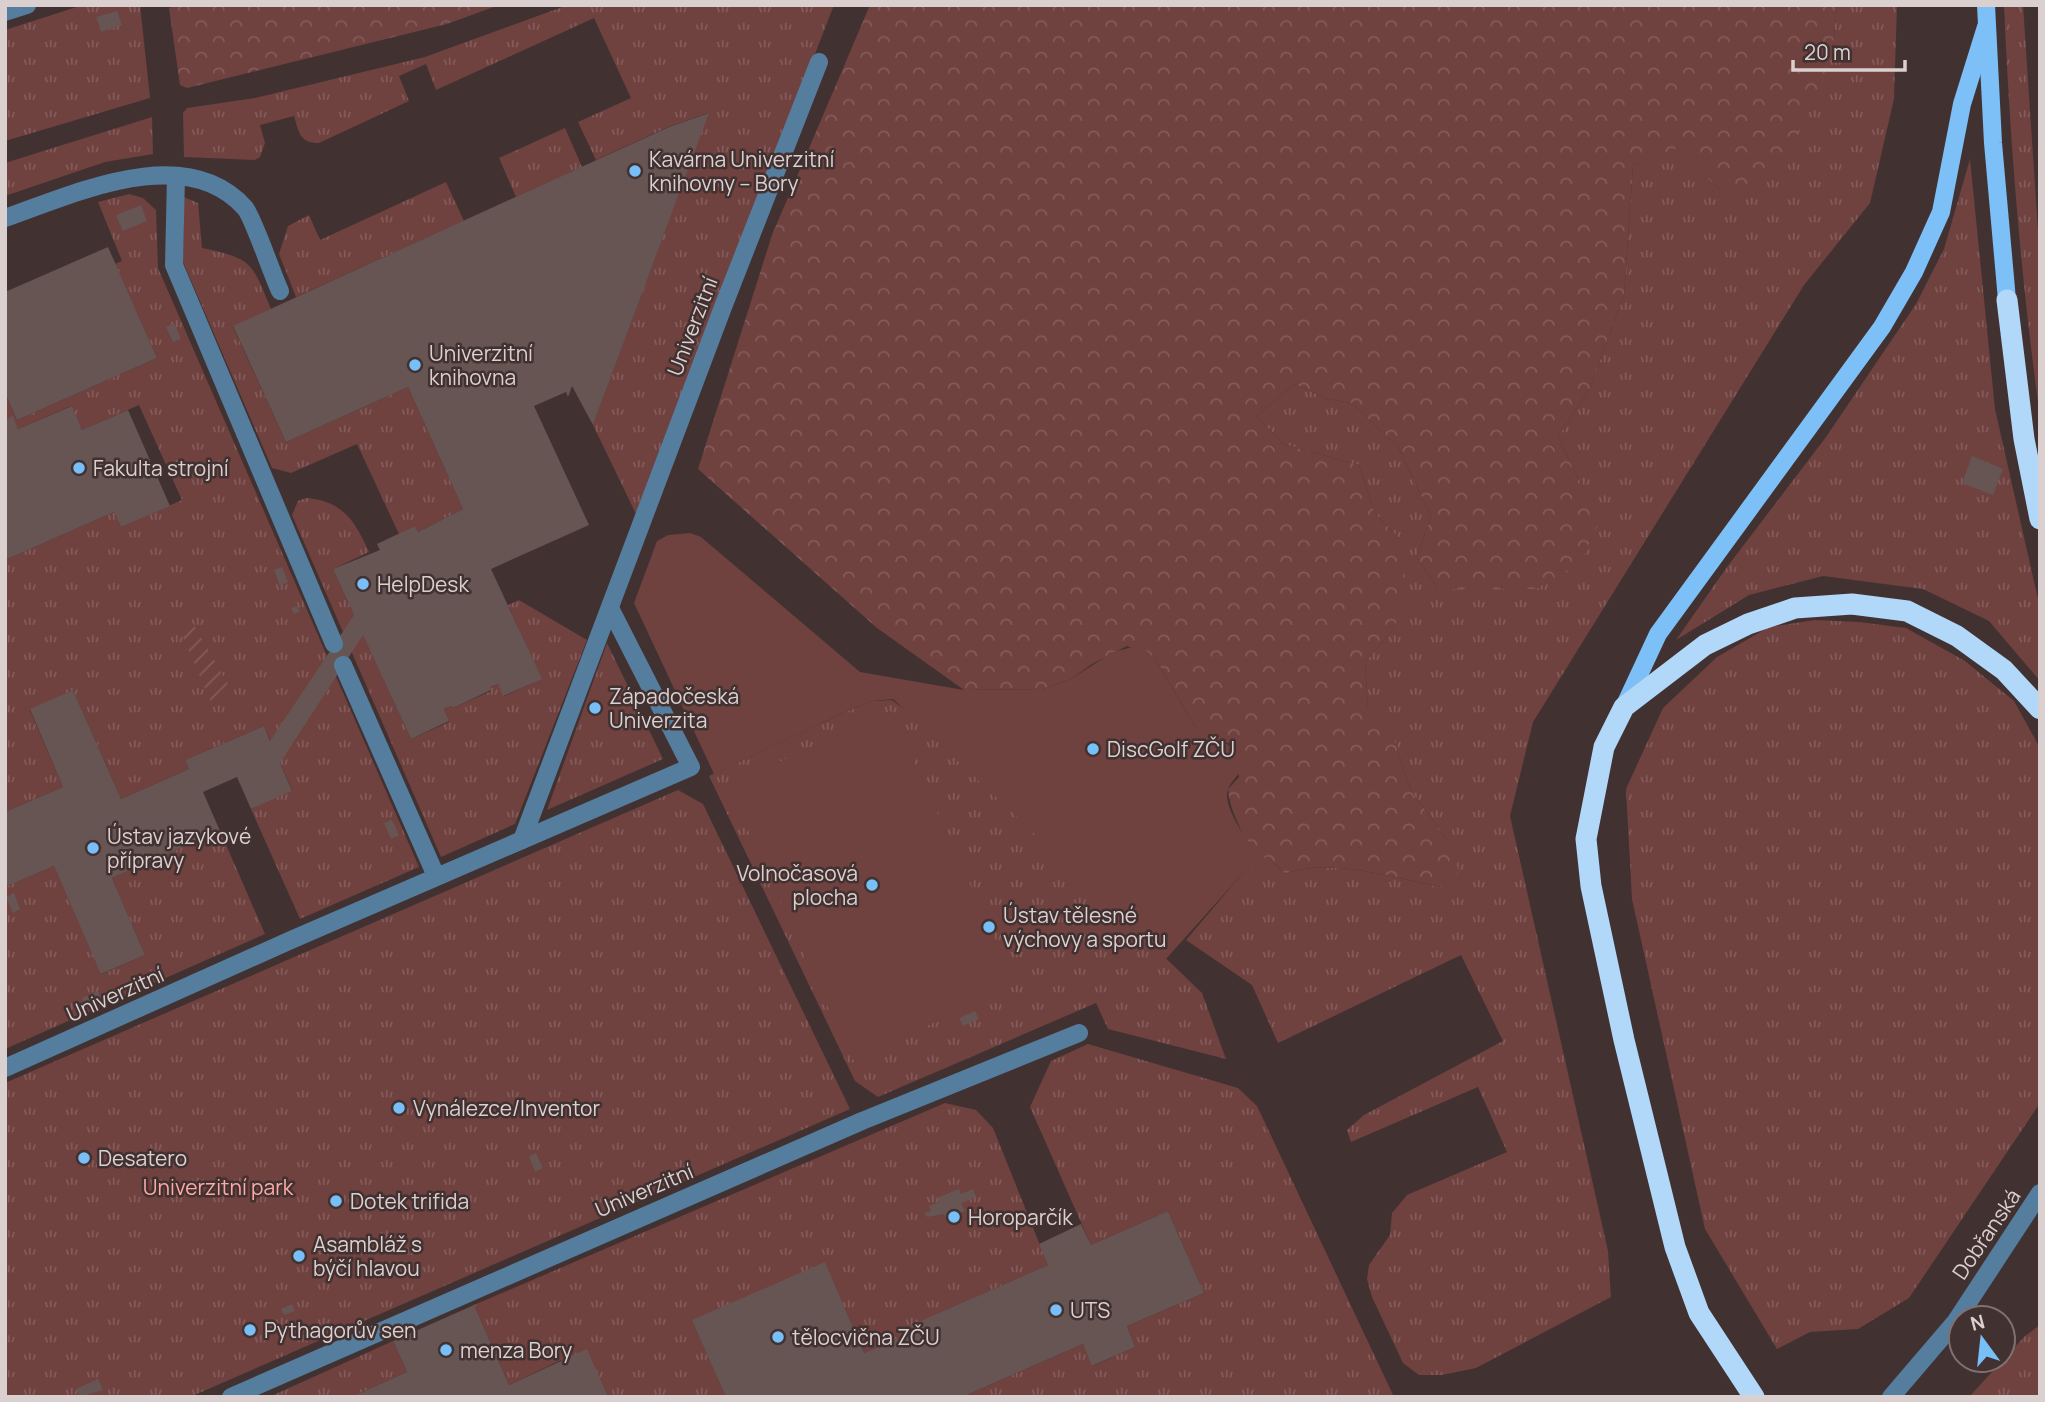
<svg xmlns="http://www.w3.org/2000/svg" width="2045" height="1402" font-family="Manrope,sans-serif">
	<defs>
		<pattern id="grass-tufts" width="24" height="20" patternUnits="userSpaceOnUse" patternTransform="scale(1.75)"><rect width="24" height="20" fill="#6f413f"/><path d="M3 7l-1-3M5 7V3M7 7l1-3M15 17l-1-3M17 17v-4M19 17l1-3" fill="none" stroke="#835b5a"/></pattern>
		<pattern id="forest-crowns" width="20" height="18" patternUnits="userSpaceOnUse" patternTransform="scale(1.75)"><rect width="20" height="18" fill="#6f413f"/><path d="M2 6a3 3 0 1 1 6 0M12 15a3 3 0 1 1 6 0" fill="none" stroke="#835b5a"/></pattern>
		<pattern id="garden-furrows" width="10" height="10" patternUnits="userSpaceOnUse" patternTransform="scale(1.75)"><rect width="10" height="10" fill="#6f413f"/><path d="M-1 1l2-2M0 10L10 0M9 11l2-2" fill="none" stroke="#835b5a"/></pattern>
	</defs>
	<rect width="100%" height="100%" fill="#423131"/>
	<g fill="url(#grass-tufts)">
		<polygon points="83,5 140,5 150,98 5,141 5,30"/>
		<path d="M568,5H834L636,514L593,425L708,113L668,127L596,160L578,122L631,98L594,18L436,90L426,64L399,76L409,101L319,143C300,143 299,133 294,116L260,125L265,143L260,157L255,160L184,157L183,113L187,108L255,98L425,57Z"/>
		<path d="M1837,5H1897L1894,99L1870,203L1804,285L1533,722L1510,816L1608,1251L1611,1297L1476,1368L1442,1375H1419L1403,1363L1372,1297L1367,1279L1369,1265L1390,1235L1392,1213L1407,1195L1507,1152L1478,1087L1351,1142L1347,1130L1364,1115L1503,1041L1461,955L1278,1043L1252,985L1186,940L1253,861L1268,857L1285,874C1329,857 1395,878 1440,887L1449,842L1411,791L1394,740L1368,711L1365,662L1395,627L1399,538L1375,514L1359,465L1283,444L1257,416L1294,384L1328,399L1352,403L1398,447L1431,516L1417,557L1438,589L1472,588L1602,514L1577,477L1558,437L1590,388L1624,295L1633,166L1677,147L1721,191L1832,57Z"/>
		<path d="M2004,5H2023L2040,261V417C2021,280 2010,144 2004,5Z"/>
		<polygon points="152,117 153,154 105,162 5,196 5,163"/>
		<polygon points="565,128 582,167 516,197 499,158"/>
		<polygon points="1970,159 1995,409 2040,608 2040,681 1989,621 1923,589 1823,576 1749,595 1676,640 1727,567 1826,437 1916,304 1944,249"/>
		<polygon points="446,182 464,221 296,297 279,254 288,226 309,215 320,240"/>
		<polygon points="129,194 143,198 156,210 158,268 419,867 300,919 251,809 292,790 264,726 185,760 189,769 121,799 73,690 30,710 63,787 5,812 5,560 114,512 121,527 182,500 139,405 82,430 71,406 18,429 13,417 5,420 5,393 17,420 157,358 115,264 122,261 98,202"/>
		<path d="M184,197L198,203L202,248C254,259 251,262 271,309L233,327L286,442L408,387L463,509L418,532L415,526L399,534L357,444L291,473L272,468L183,262Z"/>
		<path d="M306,498C343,501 355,521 369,552L333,569L411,739L449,722L444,709L451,706L453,708L491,691L490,687L498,684L504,696L541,679L508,605L519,600L587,640L515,824L441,857L292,515L298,501Z"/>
		<polygon points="1815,620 1859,622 1906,628 1965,661 2014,701 2040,748 2040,1103 1909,1298 1858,1329 1810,1332 1777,1349 1705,1229 1632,899 1626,789 1663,708 1717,657 1769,627"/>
		<polygon points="607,643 663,759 547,810"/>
		<polygon points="892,700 917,719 1202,993 1226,1059 1108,1029 1096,1003 878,1097 855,1081 709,776 845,712 873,701"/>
		<polygon points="678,790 703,804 850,1109 190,1397 5,1397 5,1083"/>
		<polygon points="220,831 265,934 5,1049 5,887 54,866 102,974 145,955 112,878"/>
		<polygon points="1088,1044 1238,1088 1257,1106 1394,1397 962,1397 1083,1344 1093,1366 1135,1347 1127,1326 1204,1293 1168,1211 1091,1245 1030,1107 1051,1061"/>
		<polygon points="945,1103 976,1110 993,1128 1048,1265 901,1330 903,1336 864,1353 825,1263 693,1320 726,1397 577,1397 561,1360 509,1385 474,1305"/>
		<polygon points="2040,1325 2040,1397 1969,1397 2025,1336"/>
		<polygon points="393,1341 407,1372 351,1397 269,1397"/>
	</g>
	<g fill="url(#forest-crowns)">
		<polygon points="178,5 499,5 447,24 187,88 180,85 169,8"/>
		<path d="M870,5H1837L1832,57L1795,138L1750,196L1721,191L1677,148L1633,166L1624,295L1590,388L1558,437L1577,477L1603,514L1580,563L1536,589H1438L1417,557L1431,516L1398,447L1352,403L1328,399L1294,384L1257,416L1283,444L1359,465L1375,514L1399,538L1406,584L1395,627L1365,662L1368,710L1394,740L1411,791L1449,842L1459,871L1441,887C1395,878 1329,857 1285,874L1268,857L1253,861C1247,835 1230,816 1228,789L1239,777L1234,745L1212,738L1194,725L1156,660L1127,646L1092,664L1071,679L1043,689L964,690L877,628L698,469L772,235Z"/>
	</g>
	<polygon fill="url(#garden-furrows)" points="193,623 233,693 211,702 180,630"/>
	<g fill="#6f413f">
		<path d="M690,533L701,537L860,672L964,690L1043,689L1071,679L1113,652L1141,645L1156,660L1194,725L1244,754L1245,765C1241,773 1231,781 1228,789C1221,808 1254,850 1265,864L1243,873L1166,959L893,699L873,701L845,712L714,774L634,603L657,541L668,535Z"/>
		<polygon points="891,711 1016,985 852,1060 728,785"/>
	</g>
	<g fill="#675554">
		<polygon points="117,11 122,25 101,32 96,17"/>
		<polygon points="709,113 593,425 572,386 568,397 566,392 534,406 589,525 491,569 542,679 503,696 498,684 490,687 491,690 453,708 451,706 444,709 449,721 411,739 363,635 280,763 292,791 251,809 237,777 203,792 220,831 112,878 145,955 101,974 54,866 5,887 5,812 63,787 30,709 73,690 121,799 189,769 185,760 264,726 270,741 354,615 333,569 380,550 377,544 415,526 418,532 463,509 408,387 286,442 233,326 669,127"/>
		<polygon points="141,205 147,221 123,231 116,215"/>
		<polygon points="108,247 157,358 17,420 5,393 5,292"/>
		<polygon points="174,323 181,339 173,342 166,327"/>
		<polygon points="72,406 82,430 128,410 170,506 121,527 114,512 5,560 5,420 13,416 18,429"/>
		<polygon points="1972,456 2003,469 1993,495 1962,483"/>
		<polygon points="282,567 288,582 280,586 274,570"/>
		<polygon points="297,606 300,611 294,614 291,608"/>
		<polygon points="392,820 399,835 391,839 384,823"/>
		<polygon points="14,893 20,909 13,913 6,897"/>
		<polygon points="98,991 101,999 85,1006 82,998"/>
		<polygon points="975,1011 979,1019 963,1026 959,1018"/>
		<polygon points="536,1153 543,1168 535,1172 529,1156"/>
		<polygon points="959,1189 961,1194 973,1189 976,1197 961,1203 965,1211 946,1218 944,1214 927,1217 925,1213 931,1211 929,1206 939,1202 937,1198"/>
		<polygon points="1168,1211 1204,1293 1127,1326 1135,1347 1092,1366 1083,1344 962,1397 726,1397 692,1320 825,1262 864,1353 903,1336 900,1330 1048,1265 1039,1244 1081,1224 1091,1245"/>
		<polygon points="292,1304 295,1311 284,1315 281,1309"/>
		<polygon points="474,1305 509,1385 587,1349 608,1397 351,1397 407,1372 393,1341"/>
		<polygon points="98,1379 103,1390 79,1397 76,1389"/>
	</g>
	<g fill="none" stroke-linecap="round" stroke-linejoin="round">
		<g stroke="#547d9e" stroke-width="18">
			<polyline points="5,12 27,5"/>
			<polyline points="176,176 174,265 334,644"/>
			<path d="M5,218C74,194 186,141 245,208C253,217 272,274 280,291"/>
			<polyline points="343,665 436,876"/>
			<polyline points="522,840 723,307 819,62"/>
			<polyline points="5,1068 291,940 691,767 610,608"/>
			<polyline points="231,1397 862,1121 1079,1033"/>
			<polyline points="1891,1397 1956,1321 2040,1193"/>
		</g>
		<g stroke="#7cc0f7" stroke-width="18">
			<polyline points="1986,5 1993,143 2007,300"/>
			<polyline points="1624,707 1658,634 1882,327 1914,272 1941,212 1962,104 1986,27"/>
		</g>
		<g stroke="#b1d8f8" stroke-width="21">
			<polyline points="2007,300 2024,439 2040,519"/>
			<polyline points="1754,1397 1699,1313 1675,1247 1624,1040 1591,886 1586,839 1604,747 1624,707 1705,645 1748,624 1795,608 1852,604 1907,611 1957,636 2004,670 2040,709"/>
		</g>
	</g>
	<g fill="#78bff7" stroke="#423131" stroke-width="2.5">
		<circle cx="635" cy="171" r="7"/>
		<circle cx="415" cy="365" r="7"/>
		<circle cx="79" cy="468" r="7"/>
		<circle cx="363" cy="584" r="7"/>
		<circle cx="595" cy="708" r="7"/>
		<circle cx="1093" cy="749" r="7"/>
		<circle cx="93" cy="848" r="7"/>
		<circle cx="872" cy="885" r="7"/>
		<circle cx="989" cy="927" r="7"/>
		<circle cx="399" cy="1108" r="7"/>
		<circle cx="84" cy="1158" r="7"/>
		<circle cx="336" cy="1201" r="7"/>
		<circle cx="954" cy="1217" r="7"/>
		<circle cx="299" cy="1256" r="7"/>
		<circle cx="1056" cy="1310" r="7"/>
		<circle cx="250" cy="1330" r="7"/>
		<circle cx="778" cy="1337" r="7"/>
		<circle cx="446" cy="1350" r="7"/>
	</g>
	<g text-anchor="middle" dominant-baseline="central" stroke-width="5" stroke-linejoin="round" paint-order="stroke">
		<g font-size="21" fill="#dbd0d0" stroke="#423131" text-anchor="start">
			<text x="649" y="159">Kavárna Univerzitní<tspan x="649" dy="24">knihovny – Bory</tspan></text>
			<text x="429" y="353">Univerzitní<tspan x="429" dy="24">knihovna</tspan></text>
			<text x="93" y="468">Fakulta strojní</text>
			<text x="377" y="584">HelpDesk</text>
			<text x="609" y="696">Západočeská<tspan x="609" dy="24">Univerzita</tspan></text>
			<text x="1107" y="749">DiscGolf ZČU</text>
			<text x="107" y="836">Ústav jazykové<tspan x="107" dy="24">přípravy</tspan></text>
			<text x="858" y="873" text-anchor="end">Volnočasová<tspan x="858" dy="24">plocha</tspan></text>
			<text x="1003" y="915">Ústav tělesné<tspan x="1003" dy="24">výchovy a sportu</tspan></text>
			<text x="413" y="1108">Vynálezce/Inventor</text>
			<text x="98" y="1158">Desatero</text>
			<text x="350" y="1201">Dotek trifida</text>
			<text x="968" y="1217">Horoparčík</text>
			<text x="313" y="1244">Asambláž s<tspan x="313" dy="24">býčí hlavou</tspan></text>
			<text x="1070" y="1310">UTS</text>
			<text x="264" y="1330">Pythagorův sen</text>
			<text x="792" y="1337">tělocvična ZČU</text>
			<text x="460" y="1350">menza Bory</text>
		</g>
		<g font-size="21" fill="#dbd0d0" stroke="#423131">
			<text transform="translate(692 326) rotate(-69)">Univerzitní</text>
			<text transform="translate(115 994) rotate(-24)">Univerzitní</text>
			<text transform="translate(644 1190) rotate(-23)">Univerzitní</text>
			<text transform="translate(1986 1234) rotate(-56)">Dobřanská</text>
		</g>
		<g font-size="21" fill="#fdaaa6" stroke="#423131">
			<text x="218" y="1187">Univerzitní park</text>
		</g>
	</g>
	<rect width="2045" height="1402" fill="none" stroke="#dbd0d0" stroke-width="14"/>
	<g transform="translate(1982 1339) rotate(345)"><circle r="33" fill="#423131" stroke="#7f7171" stroke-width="2"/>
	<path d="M0-5L12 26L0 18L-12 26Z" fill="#78bff7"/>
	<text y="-10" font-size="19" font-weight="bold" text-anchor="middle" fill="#dbd0d0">N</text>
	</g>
	<path d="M1793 60v10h112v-10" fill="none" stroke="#dbd0d0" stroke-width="3.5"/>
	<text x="1804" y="60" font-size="21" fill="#dbd0d0" stroke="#423131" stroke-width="5" paint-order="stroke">20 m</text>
</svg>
